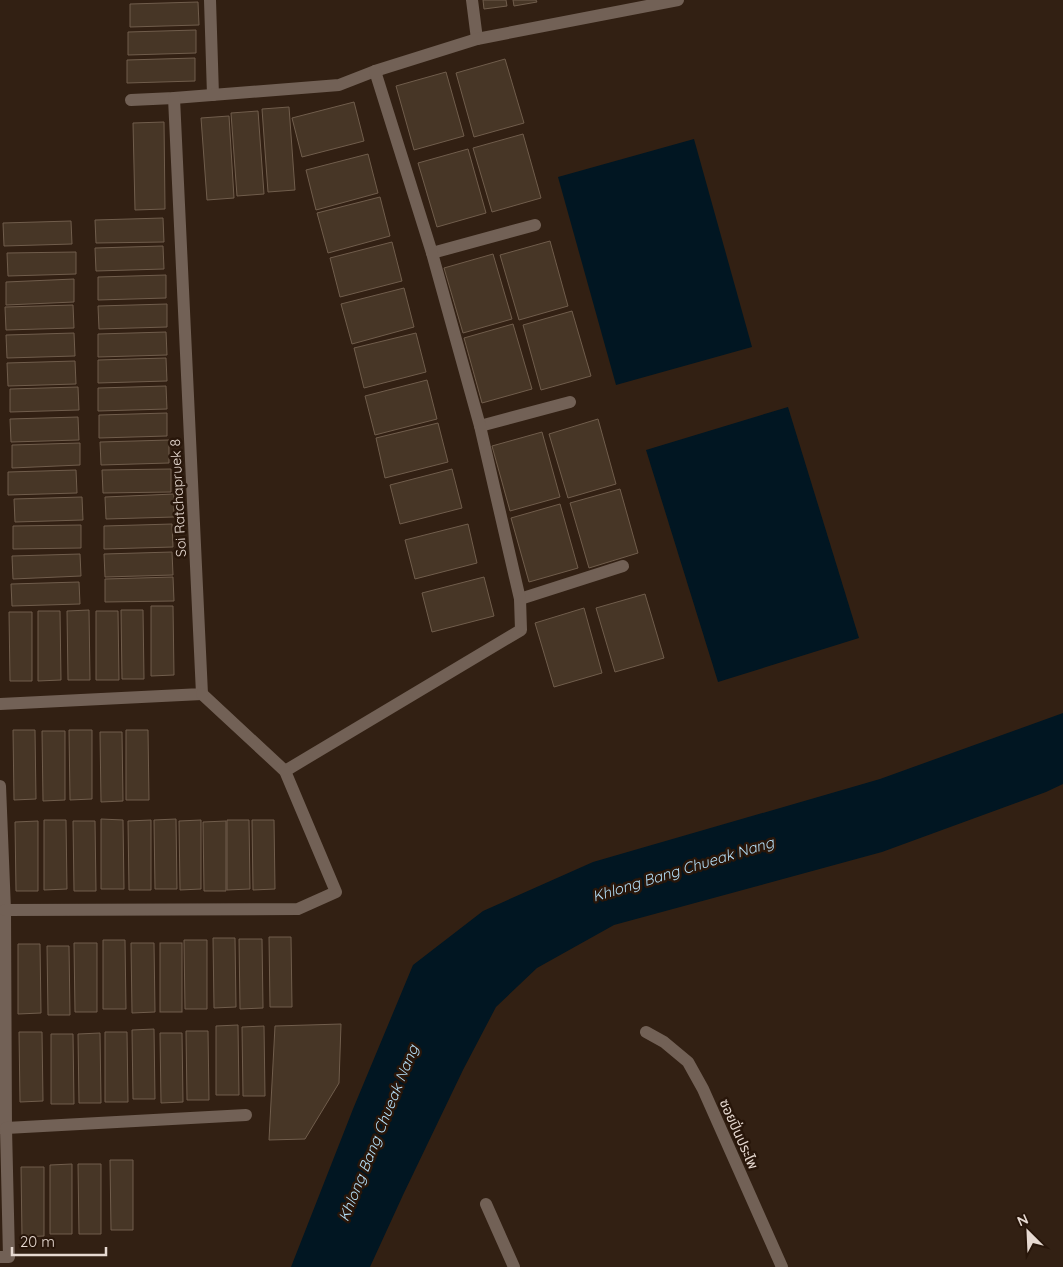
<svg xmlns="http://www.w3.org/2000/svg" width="1063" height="1267" font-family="Quicksand,'Noto Sans Thai',sans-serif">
	<rect width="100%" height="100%" fill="#322013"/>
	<g fill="#011622">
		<polygon points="694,139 752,347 616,385 558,177"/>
		<polygon points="788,407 859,638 718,682 646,450"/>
		<polygon points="1063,713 1063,784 1046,792 882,852 614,925 537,968 496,1007 463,1070 403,1195 370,1267 291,1267 353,1109 413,965 483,911 593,862 880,779"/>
	</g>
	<g fill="#473626" stroke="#705d4c">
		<polygon points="483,0 506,0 507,6 484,9"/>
		<polygon points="513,0 536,0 537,2 514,6"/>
		<polygon points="198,2 199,25 130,27 130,4"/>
		<polygon points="196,30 196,53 128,55 128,32"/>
		<polygon points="195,58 195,81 127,83 127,60"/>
		<polygon points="505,59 524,123 474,137 456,73"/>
		<polygon points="446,72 464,136 414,150 396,86"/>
		<polygon points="354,102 364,141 302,157 292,118"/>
		<polygon points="289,107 295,190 268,192 262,109"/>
		<polygon points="258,111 264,194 237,196 231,113"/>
		<polygon points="229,116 234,198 207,200 201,118"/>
		<polygon points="164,122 165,209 135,210 133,123"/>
		<polygon points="523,134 541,198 492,212 473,148"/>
		<polygon points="468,149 486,213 437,227 418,163"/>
		<polygon points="368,154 378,193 316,210 306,170"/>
		<polygon points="380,197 390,236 328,253 317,213"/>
		<polygon points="163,218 164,242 96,243 95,220"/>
		<polygon points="71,221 72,244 4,246 3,223"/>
		<polygon points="550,241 568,306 519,320 500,255"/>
		<polygon points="392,242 402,281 340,297 330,258"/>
		<polygon points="163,246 164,269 96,271 95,248"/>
		<polygon points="76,252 76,274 8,276 7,253"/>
		<polygon points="493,254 512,319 463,333 444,268"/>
		<polygon points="166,275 166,298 98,300 98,277"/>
		<polygon points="74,279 74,302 6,305 6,282"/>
		<polygon points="404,288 414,327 352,344 341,304"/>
		<polygon points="167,304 167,327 99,329 98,306"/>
		<polygon points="73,305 74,328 6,330 5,307"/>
		<polygon points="572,311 591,376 541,390 523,325"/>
		<polygon points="513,324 532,389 482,403 464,338"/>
		<polygon points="166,332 167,355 98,357 98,334"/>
		<polygon points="74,333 75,356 7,358 6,335"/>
		<polygon points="416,333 426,372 364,388 354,348"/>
		<polygon points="166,358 167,381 98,383 98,360"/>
		<polygon points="75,361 76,384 8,386 7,363"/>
		<polygon points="427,380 437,419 375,435 365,396"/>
		<polygon points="166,386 167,409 98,411 98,388"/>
		<polygon points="78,387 79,410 10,412 10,389"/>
		<polygon points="167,413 167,436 99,438 99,415"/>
		<polygon points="78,417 79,440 11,442 10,419"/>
		<polygon points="598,419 616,484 568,498 549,434"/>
		<polygon points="438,423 448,462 385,478 376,438"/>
		<polygon points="542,432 560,497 510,511 492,446"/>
		<polygon points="169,440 169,463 101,465 100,442"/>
		<polygon points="80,443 80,465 12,468 12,445"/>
		<polygon points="171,469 171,492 103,493 102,470"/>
		<polygon points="452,469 462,508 400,524 390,485"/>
		<polygon points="76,470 77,493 8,495 8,472"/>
		<polygon points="620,489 638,553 589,568 570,503"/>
		<polygon points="174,494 174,517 106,519 105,497"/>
		<polygon points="82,497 83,520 15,522 14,499"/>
		<polygon points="560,504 578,568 529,582 511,518"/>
		<polygon points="172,524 173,547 104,549 104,526"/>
		<polygon points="468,524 477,563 415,579 405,540"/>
		<polygon points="81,525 81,548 13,549 13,526"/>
		<polygon points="172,552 173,575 105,577 104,554"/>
		<polygon points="80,554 81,576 13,579 12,556"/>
		<polygon points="173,577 174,601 105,602 105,579"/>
		<polygon points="484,577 494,616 432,632 422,593"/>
		<polygon points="79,582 80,604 12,606 11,584"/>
		<polygon points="645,594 664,658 615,672 596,608"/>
		<polygon points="151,606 173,606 174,675 151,676"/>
		<polygon points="584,608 602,673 554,687 535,623"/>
		<polygon points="89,610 90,680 68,680 67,611"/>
		<polygon points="121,610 143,610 144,679 122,679"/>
		<polygon points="38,611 60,611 61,680 38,681"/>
		<polygon points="96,611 118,611 119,680 96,680"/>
		<polygon points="9,612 32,612 32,681 10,681"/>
		<polygon points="13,730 35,730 36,799 14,800"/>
		<polygon points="69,730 92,730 92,799 70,800"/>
		<polygon points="126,730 148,730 149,800 126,800"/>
		<polygon points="42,731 65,731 65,800 43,801"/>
		<polygon points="100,732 122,732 123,801 101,802"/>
		<polygon points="101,819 123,820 124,889 101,889"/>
		<polygon points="176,819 177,889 155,889 154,820"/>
		<polygon points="44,820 66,820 67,889 44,890"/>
		<polygon points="151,820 151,890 129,890 128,821"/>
		<polygon points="201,820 201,889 180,890 179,821"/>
		<polygon points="227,820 249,820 250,889 227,890"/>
		<polygon points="252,820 274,820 275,889 253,890"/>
		<polygon points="38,821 38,891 16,891 15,822"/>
		<polygon points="73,821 95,821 96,891 74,891"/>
		<polygon points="226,821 226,891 204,891 203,822"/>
		<polygon points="269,937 291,937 292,1007 270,1007"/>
		<polygon points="213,938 235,938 236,1007 214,1008"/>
		<polygon points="239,939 262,939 263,1008 240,1009"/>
		<polygon points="103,940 125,940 126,1009 103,1009"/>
		<polygon points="184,940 207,940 207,1009 185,1009"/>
		<polygon points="74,943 97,943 97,1012 75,1012"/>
		<polygon points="131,943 154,943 155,1012 132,1013"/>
		<rect x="160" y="943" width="22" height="69"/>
		<polygon points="18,944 40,944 41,1013 18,1014"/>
		<polygon points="47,946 69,946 70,1015 48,1015"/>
		<polygon points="341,1024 339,1083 305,1139 269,1140 275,1026"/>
		<polygon points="238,1025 239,1095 216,1095 216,1026"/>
		<polygon points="264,1026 265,1096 243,1096 242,1027"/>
		<polygon points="154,1029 155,1099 133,1099 132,1030"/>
		<polygon points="186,1031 208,1031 209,1100 187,1100"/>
		<polygon points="19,1032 42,1032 43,1101 20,1102"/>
		<polygon points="105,1032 127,1032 128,1102 105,1102"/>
		<polygon points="100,1033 101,1103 79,1103 78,1034"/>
		<polygon points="160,1033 182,1033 183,1102 161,1103"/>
		<polygon points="51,1034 73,1034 74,1104 51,1104"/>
		<polygon points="110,1160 133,1160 133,1230 111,1230"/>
		<polygon points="72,1164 72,1234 50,1234 50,1165"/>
		<polygon points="78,1164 101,1164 101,1234 79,1234"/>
		<polygon points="21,1167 44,1167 44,1236 22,1237"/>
	</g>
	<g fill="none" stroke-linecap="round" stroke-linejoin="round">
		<g stroke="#726156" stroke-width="12">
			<polyline points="210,0 213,95"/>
			<polyline points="472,0 477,39"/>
			<polyline points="131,100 174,98 339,85 375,71 477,39 678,0"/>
			<polyline points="432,253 535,225"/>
			<polyline points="480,426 570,402"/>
			<polyline points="520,599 623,566"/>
			<polyline points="0,704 202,694 174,98"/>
			<polyline points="285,771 521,630 520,599 480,426 432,253 375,71"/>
			<polyline points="0,786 5,910 6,1128 0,1128"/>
			<polyline points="5,910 298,909 336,892 285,771 202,694"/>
			<polyline points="646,1032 664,1042 688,1062 703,1089 782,1267"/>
			<polyline points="486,1204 514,1267"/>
			<polyline points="0,1257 9,1257 6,1128 246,1115"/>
		</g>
	</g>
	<g text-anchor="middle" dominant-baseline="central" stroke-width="5" stroke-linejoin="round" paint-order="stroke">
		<g font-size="14" fill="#e7dad2" stroke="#28160a">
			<text transform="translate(178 498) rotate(-93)">Soi Ratchapruek 8</text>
			<text transform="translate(739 1134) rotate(66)">ซอยปิ่นประไพ</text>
		</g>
		<g font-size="15" font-style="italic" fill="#b4def7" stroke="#28160a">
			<text transform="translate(683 869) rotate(-17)">Khlong Bang Chueak Nang</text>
			<text transform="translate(378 1133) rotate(-68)">Khlong Bang Chueak Nang</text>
		</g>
	</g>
	<g transform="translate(1028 1232) rotate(336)" stroke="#28160a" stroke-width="4" paint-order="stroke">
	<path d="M0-4L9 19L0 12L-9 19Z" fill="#e7dad2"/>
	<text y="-8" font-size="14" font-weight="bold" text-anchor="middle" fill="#e7dad2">N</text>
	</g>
	<path d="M12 1247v8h94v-8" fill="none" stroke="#e7dad2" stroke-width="2.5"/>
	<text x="20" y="1247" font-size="15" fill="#e7dad2" stroke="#28160a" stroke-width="4" paint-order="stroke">20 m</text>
</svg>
